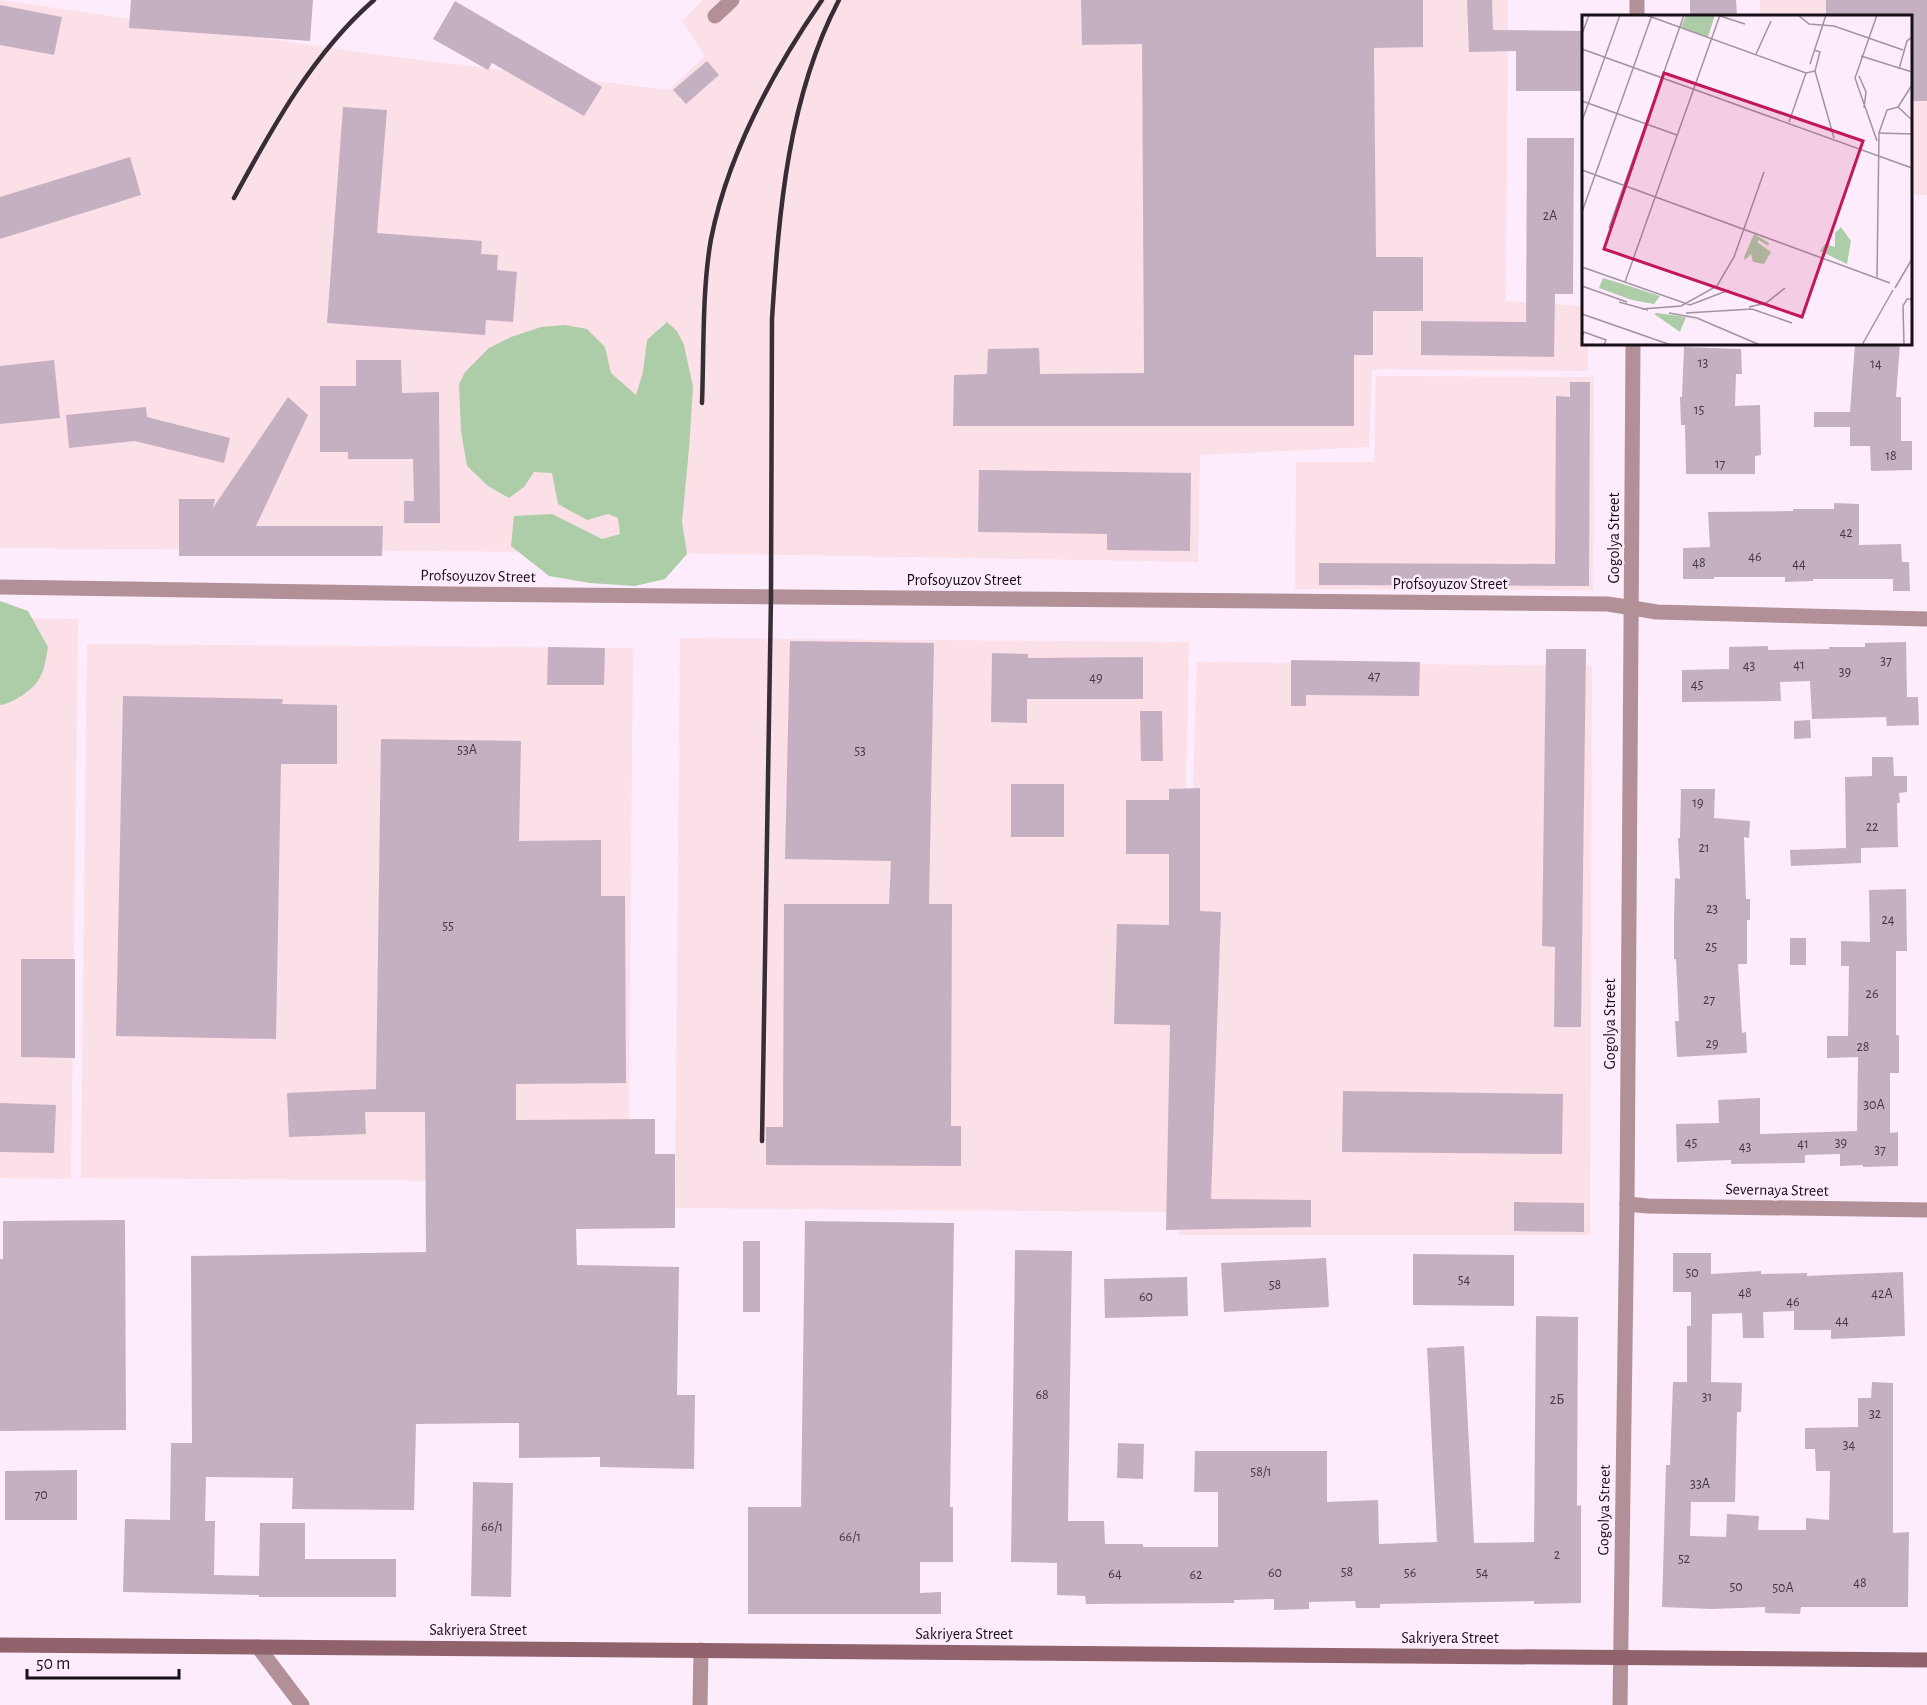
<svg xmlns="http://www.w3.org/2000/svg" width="1927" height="1705" font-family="'Alegreya Sans',sans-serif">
	<rect width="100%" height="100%" fill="#fdecfb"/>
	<g fill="#fbe0e7">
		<polygon points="0,0 379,55 669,90 705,56 682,21 703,0 1508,0 1506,301 1583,306 1584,344 1588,344 1588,371 1372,369 1369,447 1200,455 1198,562 678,553 0,548"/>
		<polygon points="1760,0 1927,0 1927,195 1911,195 1910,16 1760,16"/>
		<polygon points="1376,376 1594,377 1593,590 1295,589 1296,462 1374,462"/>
		<polygon points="0,618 78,619 71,1179 0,1178"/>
		<polygon points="680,638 1189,642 1177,1212 675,1208"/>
		<polygon points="87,644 633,648 628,1182 81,1178"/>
		<polygon points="1197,662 1592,666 1590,1235 1179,1235"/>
	</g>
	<g fill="#accda7">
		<polygon points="667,322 677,331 684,345 693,387 689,449 682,522 687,554 665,579 635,586 590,583 549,576 511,546 514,516 552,514 602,539 620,534 618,518 608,514 587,520 558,504 552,473 534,472 524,487 509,498 488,486 467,466 461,431 459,384 465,372 489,348 511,337 541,327 565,325 587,329 605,347 611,373 636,395 643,372 647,340"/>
		<path d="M0,601L28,611L48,647C46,657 45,670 39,679C33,690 12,704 0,705Z"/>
	</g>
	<g fill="#c5b0c2">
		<polygon points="131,0 313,0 310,41 129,28"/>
		<polygon points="1081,0 1423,0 1423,47 1374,48 1376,257 1423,257 1423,311 1373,311 1373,355 1354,355 1354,426 953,426 954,375 987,374 988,349 1039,348 1040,374 1144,373 1142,44 1082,45"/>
		<polygon points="1467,0 1492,0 1493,30 1584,31 1584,91 1516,91 1516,51 1469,52"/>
		<polygon points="1690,0 1736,0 1737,16 1690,16"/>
		<polygon points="1826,0 1927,0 1927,101 1911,101 1911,16 1826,16"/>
		<polygon points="455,1 602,87 584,116 492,63 488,70 433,39"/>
		<polygon points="0,5 62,17 54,55 0,45"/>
		<polygon points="707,61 719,75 686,104 673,90"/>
		<polygon points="343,107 387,110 377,233 482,241 481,254 498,255 497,270 517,272 513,322 486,320 485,335 327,323"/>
		<polygon points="1527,138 1574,138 1573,294 1555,294 1554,357 1421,355 1421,321 1526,322"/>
		<polygon points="130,157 141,195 0,239 0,197"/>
		<polygon points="1855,344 1900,344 1896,397 1901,397 1901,441 1912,441 1912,470 1871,471 1870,446 1850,446 1850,427 1814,427 1814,412 1850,412"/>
		<polygon points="1684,347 1741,349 1742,374 1736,374 1735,406 1760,405 1761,455 1755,456 1755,474 1686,474 1685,425 1681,425 1680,397 1682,397"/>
		<polygon points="54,360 60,418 0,424 0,366"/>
		<polygon points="356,360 401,360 402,393 439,392 440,523 404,523 404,501 414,501 413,459 348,459 348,452 320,452 320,386 356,386"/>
		<polygon points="1570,382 1590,382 1589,586 1319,585 1319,563 1555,564 1556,396 1570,397"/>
		<polygon points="288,397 308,415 256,526 383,526 382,556 179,556 179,499 215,499 213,508"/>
		<polygon points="146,407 147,417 230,438 224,463 135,441 69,448 66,415"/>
		<polygon points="979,470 1191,473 1190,551 1107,550 1107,534 978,532"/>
		<polygon points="1834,503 1859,504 1859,545 1901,544 1902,562 1909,562 1910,591 1893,591 1893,579 1813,579 1813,581 1785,582 1785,577 1714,577 1714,579 1683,579 1683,548 1710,547 1708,512 1793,511 1793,509 1834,509"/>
		<polygon points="790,641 934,643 929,904 952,904 951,1126 961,1126 961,1166 766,1165 766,1127 783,1127 784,904 889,904 891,861 785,859"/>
		<polygon points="1906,642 1907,697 1918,697 1919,725 1887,726 1886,717 1812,719 1810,681 1780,682 1781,701 1682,702 1682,670 1729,669 1729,647 1768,646 1768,650 1829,649 1829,647 1865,647 1865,643"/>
		<polygon points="548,647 605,648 604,685 547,685"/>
		<polygon points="1546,649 1586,649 1581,1027 1554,1027 1555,947 1542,946"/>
		<polygon points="992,653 1028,654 1028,658 1143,657 1143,699 1027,699 1027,723 991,722"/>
		<polygon points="1291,660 1420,662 1419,696 1306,695 1306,706 1291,706"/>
		<polygon points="123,696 283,699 282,704 337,705 337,764 281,764 276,1039 116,1036"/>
		<polygon points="1140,711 1162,711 1163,761 1141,761"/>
		<polygon points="1810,720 1811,738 1794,739 1794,721"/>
		<polygon points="381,739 521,741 519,841 601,840 601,896 625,896 626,1083 516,1084 516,1120 655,1119 655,1154 675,1154 675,1228 576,1229 577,1265 679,1267 677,1395 695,1395 694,1469 600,1467 600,1457 519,1458 519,1423 416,1424 414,1510 292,1509 293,1478 206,1477 205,1521 215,1521 214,1575 259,1576 260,1523 305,1523 305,1559 396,1559 396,1597 259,1597 259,1595 123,1592 125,1519 170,1520 171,1443 192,1443 191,1256 426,1252 425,1112 365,1112 366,1134 289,1137 287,1093 376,1089"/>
		<polygon points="1872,757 1893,757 1894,776 1907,776 1907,792 1899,793 1900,803 1897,803 1898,847 1861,848 1861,863 1791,866 1790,850 1846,848 1845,777 1872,776"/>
		<rect x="1011" y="784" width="53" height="53"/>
		<polygon points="1200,788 1200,911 1221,912 1211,1199 1311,1200 1311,1227 1166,1230 1170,1025 1114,1024 1117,924 1169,925 1169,854 1126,854 1126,800 1169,800 1169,789"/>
		<polygon points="1681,789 1715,789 1714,818 1750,821 1749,838 1744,837 1746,899 1750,899 1750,920 1747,920 1747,964 1738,964 1742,1033 1746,1032 1747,1053 1677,1057 1675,1021 1679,1021 1676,959 1674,959 1674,919 1675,878 1680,879 1678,838 1680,838"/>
		<polygon points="1906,889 1907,951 1896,951 1896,1035 1899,1035 1899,1073 1890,1073 1890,1133 1898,1132 1898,1166 1863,1167 1863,1165 1840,1166 1840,1154 1805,1155 1805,1163 1731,1164 1731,1160 1677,1162 1676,1124 1719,1123 1718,1100 1760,1098 1760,1134 1857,1131 1858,1057 1827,1058 1827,1036 1848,1036 1849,966 1841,966 1841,941 1870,942 1869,890"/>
		<rect x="1790" y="938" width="16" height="27"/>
		<polygon points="21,959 75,959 75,1058 21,1057"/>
		<polygon points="1343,1091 1563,1094 1562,1154 1342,1152"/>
		<polygon points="0,1103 56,1105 54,1153 0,1152"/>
		<polygon points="1514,1202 1584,1203 1584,1232 1514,1231"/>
		<polygon points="125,1220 126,1430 0,1431 0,1259 3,1259 3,1221"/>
		<polygon points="805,1221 954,1223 950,1507 953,1507 953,1562 920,1562 920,1593 941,1592 941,1614 748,1614 748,1507 801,1507"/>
		<rect x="743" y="1241" width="17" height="71"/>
		<polygon points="1015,1250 1072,1251 1068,1521 1104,1521 1105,1544 1143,1544 1143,1547 1218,1547 1218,1492 1194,1492 1195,1451 1327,1451 1327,1502 1378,1500 1379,1544 1437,1542 1427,1348 1464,1346 1474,1543 1534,1542 1536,1316 1578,1317 1577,1506 1581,1505 1581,1603 1534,1604 1534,1601 1380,1604 1380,1608 1356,1608 1355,1601 1309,1602 1309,1609 1274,1610 1274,1599 1234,1600 1234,1603 1086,1604 1085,1596 1057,1595 1057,1563 1011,1562"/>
		<polygon points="1673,1253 1711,1253 1711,1274 1761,1271 1761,1274 1807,1273 1807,1276 1903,1272 1905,1336 1831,1339 1831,1330 1794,1330 1794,1311 1763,1312 1764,1338 1743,1338 1742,1313 1712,1314 1711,1382 1742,1383 1741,1412 1737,1412 1735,1502 1691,1502 1690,1536 1726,1537 1727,1514 1759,1516 1758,1530 1806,1530 1806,1518 1829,1520 1830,1471 1816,1471 1815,1449 1805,1449 1805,1428 1858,1427 1858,1398 1871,1398 1872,1382 1893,1383 1893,1533 1909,1532 1908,1607 1801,1607 1800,1614 1765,1613 1765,1607 1712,1609 1662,1607 1666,1465 1670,1465 1673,1382 1687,1382 1687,1326 1691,1326 1691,1292 1673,1292"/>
		<polygon points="1413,1254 1514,1255 1514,1306 1413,1305"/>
		<polygon points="1326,1258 1329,1307 1224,1312 1221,1263"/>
		<polygon points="1187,1277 1188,1316 1105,1318 1104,1279"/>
		<polygon points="1118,1443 1144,1444 1143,1479 1117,1478"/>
		<polygon points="77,1470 77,1520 5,1520 5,1471"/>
		<polygon points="473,1482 513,1483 511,1597 471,1596"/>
	</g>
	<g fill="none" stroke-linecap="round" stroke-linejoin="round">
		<g stroke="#b29097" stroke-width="15">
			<polyline points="715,16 732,0"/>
			<polyline points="1637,16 1637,0"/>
			<polyline points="0,587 449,594 1608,604 1657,612 1927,619"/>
			<polyline points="1627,1204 1648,1206 1927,1210"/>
			<polyline points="258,1647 302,1705"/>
			<polyline points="700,1705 701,1650"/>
			<polyline points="1620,1705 1627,1204 1633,344"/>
		</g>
		<polyline stroke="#90626c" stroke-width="15" points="0,1645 1927,1660"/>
		<g stroke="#362d35" stroke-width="4.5">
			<path d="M234,198C272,128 313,53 374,0"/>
			<path d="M702,403C704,350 702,290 711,239C728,153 773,71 822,0"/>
			<path d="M762,1141L771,597L772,319C779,211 788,97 839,0"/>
		</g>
	</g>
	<g text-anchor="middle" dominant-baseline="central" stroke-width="5" stroke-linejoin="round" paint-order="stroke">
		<g font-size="14" fill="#423842">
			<text x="1550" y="216">2А</text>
			<text x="1703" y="363">13</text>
			<text x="1876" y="364">14</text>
			<text x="1699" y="410">15</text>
			<text x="1891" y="456">18</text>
			<text x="1720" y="464">17</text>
			<text x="1846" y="533">42</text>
			<text x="1755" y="557">46</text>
			<text x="1699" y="563">48</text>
			<text x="1799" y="564">44</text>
			<text x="1886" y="661">37</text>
			<text x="1799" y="665">41</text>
			<text x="1749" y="666">43</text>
			<text x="1845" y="672">39</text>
			<text x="1374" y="676">47</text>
			<text x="1096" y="678">49</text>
			<text x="1697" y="685">45</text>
			<text x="467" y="750">53А</text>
			<text x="860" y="751">53</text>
			<text x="1698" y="803">19</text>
			<text x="1872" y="827">22</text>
			<text x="1704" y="848">21</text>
			<text x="1712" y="909">23</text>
			<text x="1888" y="920">24</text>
			<text x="448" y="926">55</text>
			<text x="1711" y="947">25</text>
			<text x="1872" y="994">26</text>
			<text x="1709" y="1000">27</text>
			<text x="1712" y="1044">29</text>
			<text x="1863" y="1047">28</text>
			<text x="1874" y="1105">30А</text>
			<text x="1691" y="1143">45</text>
			<text x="1841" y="1143">39</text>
			<text x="1803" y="1144">41</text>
			<text x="1745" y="1147">43</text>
			<text x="1880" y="1150">37</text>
			<text x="1692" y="1273">50</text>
			<text x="1464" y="1280">54</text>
			<text x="1275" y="1285">58</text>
			<text x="1745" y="1293">48</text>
			<text x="1882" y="1294">42А</text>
			<text x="1146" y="1297">60</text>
			<text x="1793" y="1302">46</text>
			<text x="1842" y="1321">44</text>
			<text x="1042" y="1395">68</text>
			<text x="1707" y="1397">31</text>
			<text x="1557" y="1400">2Б</text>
			<text x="1875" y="1414">32</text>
			<text x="1849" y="1445">34</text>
			<text x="1261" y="1472">58/1</text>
			<text x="1700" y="1484">33А</text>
			<text x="41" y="1495">70</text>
			<text x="492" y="1527">66/1</text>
			<text x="850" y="1537">66/1</text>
			<text x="1557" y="1555">2</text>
			<text x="1684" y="1559">52</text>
			<text x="1347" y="1572">58</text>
			<text x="1275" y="1573">60</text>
			<text x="1410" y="1573">56</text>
			<text x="1482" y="1573">54</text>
			<text x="1115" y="1574">64</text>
			<text x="1196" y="1575">62</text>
			<text x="1860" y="1583">48</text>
			<text x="1736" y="1587">50</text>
			<text x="1783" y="1588">50А</text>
		</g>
		<g font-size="16" fill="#171017" stroke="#fdecfb">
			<text transform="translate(1614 538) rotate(-90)">Gogolya Street</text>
			<text transform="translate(478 576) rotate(1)">Profsoyuzov Street</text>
			<text x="964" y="580">Profsoyuzov Street</text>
			<text x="1450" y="584">Profsoyuzov Street</text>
			<text transform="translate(1610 1024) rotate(-90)">Gogolya Street</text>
			<text transform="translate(1777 1190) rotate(1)">Severnaya Street</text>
			<text transform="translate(1604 1510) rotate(-89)">Gogolya Street</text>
			<text x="478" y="1630">Sakriyera Street</text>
			<text x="964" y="1634">Sakriyera Street</text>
			<text x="1450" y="1638">Sakriyera Street</text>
		</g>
	</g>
	<g transform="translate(1582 15)">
		<rect width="330" height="330" fill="#fdecfb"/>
		<path d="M104,0H133L126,22L99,12ZM259,212L269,226L265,249L238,236L243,229L253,232V218ZM172,219L187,228L186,231L177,225L175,227L189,237L182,249L171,247L169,239L163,245L162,242ZM21,263L44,270L78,281L72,289L50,285L17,273ZM75,298L104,302L98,317L72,299Z" fill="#accda7"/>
		<path fill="none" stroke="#a194a0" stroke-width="1.5" d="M64,0L224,58L233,56M216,0L227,9L252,11L321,35M295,0L273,63L295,126M138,1L163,9M0,19L7,0M0,34L330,153M232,35L238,37L233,56L252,123M174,39L189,6M279,41L330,57M228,49L244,0M317,54L325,26L330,22M277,61L284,77L282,93M0,86L95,120M316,92L330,105M0,106L38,0M207,107L224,58M296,118L330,119M0,155L308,268M0,197L70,0M27,213L102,0M0,252L108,290L147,275M295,262L297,118L305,95L316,92L330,70M43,267L138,0M0,271L45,287M313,273L330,244M37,287L66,295M167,292L184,288L203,273M60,294L99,291L135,271L152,242L182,157M87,298L115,303L178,330M104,298L170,294L210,308M0,299L89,330M0,322L2,317L24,325L22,330M280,330L311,275M322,330L321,291L325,284H330"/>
		<path fill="#c2185b" fill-opacity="0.15" stroke="#c2185b" stroke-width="3" d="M82,58L281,126L220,302L22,234Z"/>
		<rect width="330" height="330" fill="none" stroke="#171017" stroke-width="3"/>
	</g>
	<path d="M27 1669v9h152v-9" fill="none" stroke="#171017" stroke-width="3"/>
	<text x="36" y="1669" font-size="18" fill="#171017" stroke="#fdecfb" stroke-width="4.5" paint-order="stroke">50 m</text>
</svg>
